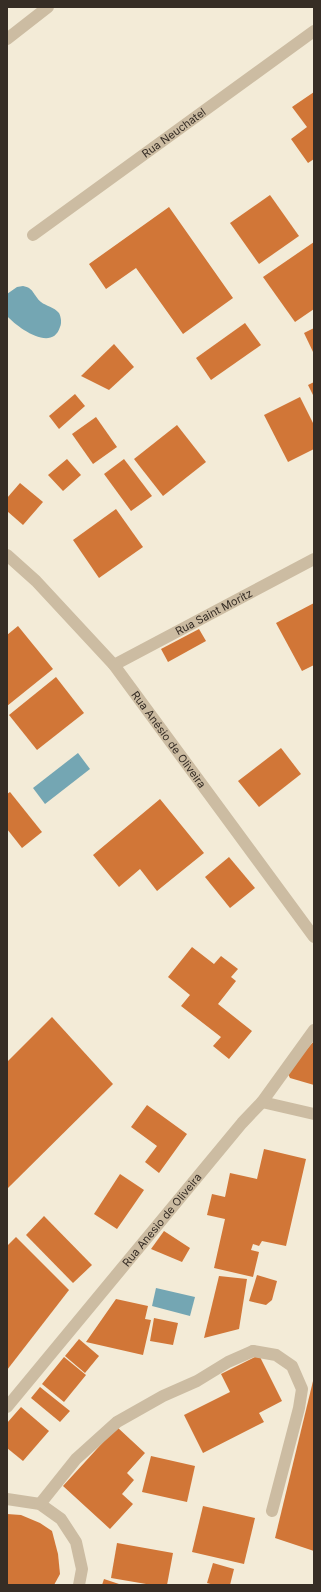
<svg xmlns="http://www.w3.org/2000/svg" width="321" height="1592" font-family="Inter,sans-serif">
	<rect width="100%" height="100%" fill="#f3ebd7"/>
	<g fill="#74a6b3">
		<path d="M23,286C34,288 33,295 41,302C46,306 54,307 59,313C61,317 62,323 60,327C52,353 17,327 7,316V294L17,287Z"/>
		<polygon points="78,753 90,769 45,804 33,788"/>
		<polygon points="156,1288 195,1297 190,1316 152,1306"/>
	</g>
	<g fill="#d17637">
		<polygon points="314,92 314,159 308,163 291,139 307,127 292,107"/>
		<polygon points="270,195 299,236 259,264 230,223"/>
		<polygon points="169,207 233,298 183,334 136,268 106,289 89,264"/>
		<polygon points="314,242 314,309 295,322 263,277"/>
		<polygon points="245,323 261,345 211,380 196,358"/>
		<polygon points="314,328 314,354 304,333"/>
		<polygon points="114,344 134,367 109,390 81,376"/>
		<polygon points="314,382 314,397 308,385"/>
		<polygon points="75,394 85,406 59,429 49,416"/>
		<polygon points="300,397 314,425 314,449 288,462 264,415"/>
		<polygon points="96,417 117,447 93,464 72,434"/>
		<polygon points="177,425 206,462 163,496 134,459"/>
		<polygon points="67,459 81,475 63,491 48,475"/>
		<polygon points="124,459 152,496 131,511 104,474"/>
		<polygon points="20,483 43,502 23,525 7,511 7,498"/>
		<polygon points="116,509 143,547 99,578 73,540"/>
		<polygon points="314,603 314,665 302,671 276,623"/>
		<polygon points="18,626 53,669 7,706 7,635"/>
		<polygon points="199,629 206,641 168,662 161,649"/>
		<polygon points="56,677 84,713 37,750 9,715"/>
		<polygon points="281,748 301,774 259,807 238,781"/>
		<polygon points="10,792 42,832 22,848 7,829 7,794"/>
		<polygon points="160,799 204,853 157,891 140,869 119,887 93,855"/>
		<polygon points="229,857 255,888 230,908 205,877"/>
		<polygon points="192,947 214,964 221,956 238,969 231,977 236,981 218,1004 252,1031 229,1059 213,1046 221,1037 181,1006 190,995 168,977"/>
		<polygon points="52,1017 113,1084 7,1189 7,1062"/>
		<polygon points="314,1041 314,1085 290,1078 287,1072"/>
		<polygon points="147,1105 187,1134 159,1173 145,1162 157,1146 131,1127"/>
		<polygon points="264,1149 306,1159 286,1246 262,1241 259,1246 253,1244 251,1250 259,1252 253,1277 214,1268 225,1219 207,1215 212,1194 225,1197 230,1173 257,1179"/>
		<polygon points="120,1174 144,1190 117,1229 94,1214"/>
		<polygon points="44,1216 92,1265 73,1283 26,1235"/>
		<polygon points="164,1231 190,1248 182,1262 151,1249"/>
		<polygon points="16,1237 69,1290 7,1370 7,1246"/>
		<polygon points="257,1275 277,1281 272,1300 266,1305 249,1301"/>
		<polygon points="219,1276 247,1279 239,1329 204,1338"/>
		<polygon points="116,1299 148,1306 145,1319 151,1320 143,1355 86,1342"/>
		<polygon points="154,1318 178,1323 173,1345 150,1341"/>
		<polygon points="79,1339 99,1356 85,1373 65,1356"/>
		<polygon points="259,1355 282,1401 259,1413 264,1422 203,1453 184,1415 230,1392 221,1374"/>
		<polygon points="64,1357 86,1375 64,1402 42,1384"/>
		<polygon points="313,1381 314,1381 314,1551 275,1538"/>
		<polygon points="40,1387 70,1411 60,1422 31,1398"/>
		<polygon points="21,1407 49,1431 23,1461 7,1448 7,1423"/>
		<polygon points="117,1427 145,1453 127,1473 134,1480 122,1494 133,1504 110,1529 63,1486"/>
		<polygon points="151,1456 195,1466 187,1502 142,1492"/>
		<polygon points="203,1506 255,1518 244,1564 192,1552"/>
		<polygon points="7,1514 21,1515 40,1523 52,1531 58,1554 60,1574 54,1585 7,1585"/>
		<polygon points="117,1543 173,1553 167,1585 152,1585 111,1578"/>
		<polygon points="213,1563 234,1569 230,1585 214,1585 207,1583"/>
		<polygon points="104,1579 122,1585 102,1585"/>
	</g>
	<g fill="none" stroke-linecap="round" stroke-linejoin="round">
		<g stroke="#ccbca2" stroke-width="12">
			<path id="s1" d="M33,235L314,31"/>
			<polyline points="253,1351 276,1355 292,1366 302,1389 299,1408 272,1511"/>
		</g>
		<g stroke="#ccbca2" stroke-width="12">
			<polyline points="7,39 48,7"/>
			<path id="s2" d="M7,555L36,581L114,665L314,937"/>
			<path id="s3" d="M114,665L314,559"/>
			<polyline points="262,1102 314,1114"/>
			<path id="s4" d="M7,1407L242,1123L262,1102L314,1030"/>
			<polyline points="7,1499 40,1504 61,1519 76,1542 82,1569 79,1585"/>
			<polyline points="40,1504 76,1459 117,1422 163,1396 197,1381 228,1362 253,1351"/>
		</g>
	</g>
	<g text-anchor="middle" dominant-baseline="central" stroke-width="4" stroke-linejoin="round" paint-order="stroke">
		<g font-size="11" fill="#362d25" stroke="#fbf4e4">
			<text stroke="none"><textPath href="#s1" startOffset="174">Rua Neuchatel</textPath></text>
			<text stroke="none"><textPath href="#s3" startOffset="113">Rua Saint Moritz</textPath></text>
			<text stroke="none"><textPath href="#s2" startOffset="246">Rua Anésio de Oliveira</textPath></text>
			<text stroke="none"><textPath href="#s4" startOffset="243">Rua Anesio de Oliveira</textPath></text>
		</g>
	</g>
	<rect width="321" height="1592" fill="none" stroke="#362d25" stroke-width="16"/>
</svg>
